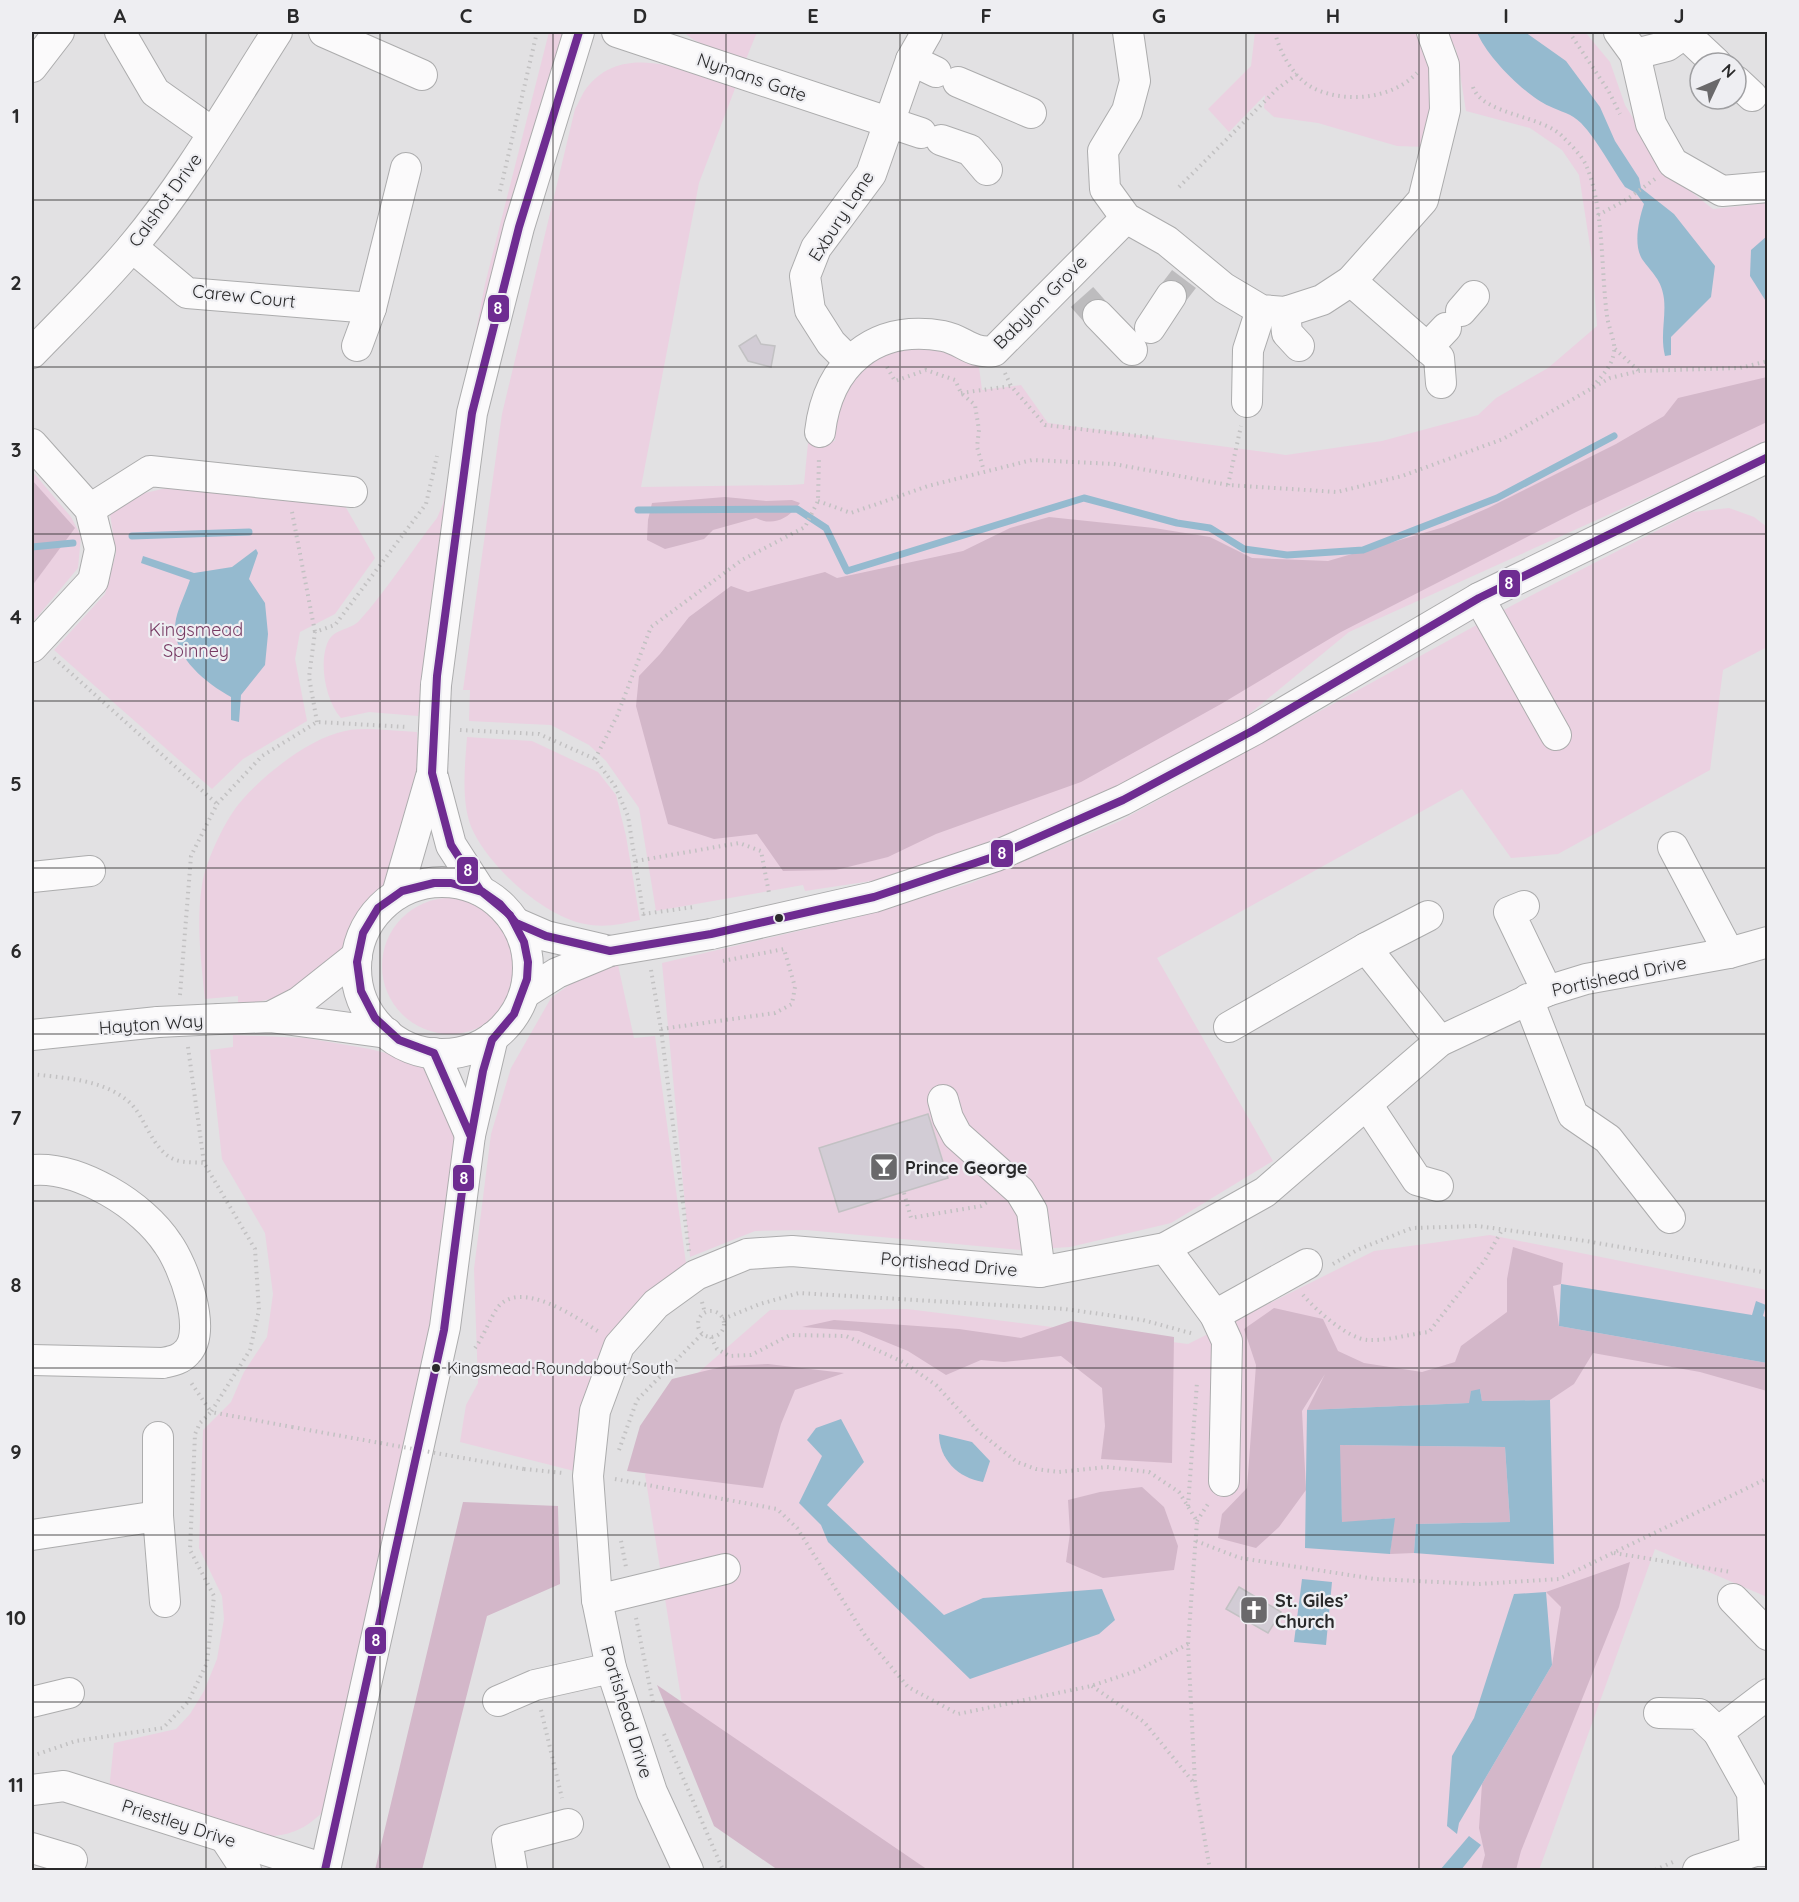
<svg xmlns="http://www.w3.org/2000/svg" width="1799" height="1902" font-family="Quicksand,sans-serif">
	<rect width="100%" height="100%" fill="#e2e1e3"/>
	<g fill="#ebd1e1">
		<path d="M549,32H563L514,209L418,716L369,712L341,718C326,701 319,665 327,644C333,628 349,631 359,621C388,589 411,551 437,518L443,504L485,284Z"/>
		<polygon points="683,32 757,32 744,64 694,40"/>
		<polygon points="1255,32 1420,32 1436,77 1425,147 1397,146 1318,123 1274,117 1264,108 1265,95 1229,132 1208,109 1251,66"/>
		<path d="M1445,32H1585L1610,62L1625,105L1667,173L1713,209L1767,203V443L1349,632L1231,729L1072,813L878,880L805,891L803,885L656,911L639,808L606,761L589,745L551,725L469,721L470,690H463L502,414L575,109C580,101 583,91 589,85C627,41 690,73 736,86L699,183L641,487L791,485L804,484L808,443L835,441C835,429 834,414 839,404C854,369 892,339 931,348C947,351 964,361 979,367L982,390L1021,385L1048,423L1286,455L1382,441L1478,415L1496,398L1548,368L1597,326L1592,259L1579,175L1562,150L1530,128L1466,111L1456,49Z"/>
		<polygon points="32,471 71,517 81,536 78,568 32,623"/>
		<polygon points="171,487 341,499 375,558 335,614 300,632 295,659 307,721 243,759 212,789 54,650 105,594 116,553 109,508 132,496"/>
		<polygon points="1729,508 1754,517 1767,527 1767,647 1723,670 1710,770 1558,854 1511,858 1462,789 1157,958 1273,1161 1171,1223 1070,1247 1021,1250 806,1230 755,1231 690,1257 662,963 854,918 971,883 1120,821 1513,605 1693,512"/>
		<path d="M372,729L417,732C420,771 413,812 403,850C393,883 333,970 304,988C286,998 258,1001 238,1006V996L205,999C201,960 196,923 202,885C206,860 226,817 243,799C266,773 310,738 345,731C353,729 363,729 372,729Z"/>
		<path d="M467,737L532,741L598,772L616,795L626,836L640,920C622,924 604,928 585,924C545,917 492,869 474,833C460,806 465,766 467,737Z"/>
		<circle cx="450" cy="966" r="68"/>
		<polygon points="618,965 634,1038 655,1036 687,1271 639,1315 578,1472 460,1442 466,1405 478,1383 474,1269 491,1134 511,1068 551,998 583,975"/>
		<path d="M233,1035L306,1038L370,1049L405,1058L429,1070L456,1119L450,1233L333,1800C314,1824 295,1837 264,1836L109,1790L114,1743L176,1729L190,1714L204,1691L217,1659L224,1619L222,1596L199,1548L203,1430L231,1402L244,1372L267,1337L273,1294L265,1233L222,1159L210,1050L233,1047Z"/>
		<polygon points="1490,1235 1767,1290 1767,1597 1655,1549 1539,1870 832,1870 689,1747 645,1475 691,1379 770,1310 907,1309 1188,1344 1374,1251"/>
	</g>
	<g fill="#d3b7c9">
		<polygon points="1767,377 1767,422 1576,512 1341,632 1221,704 1081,782 936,834 888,857 836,870 783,871 757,834 714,839 668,824 636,706 639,676 660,654 689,617 731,586 748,592 825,572 837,578 963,551 1010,528 1049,517 1154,528 1210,537 1252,558 1328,561 1444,527 1488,508 1616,444 1664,416 1678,398"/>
		<polygon points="32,480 75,528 32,586"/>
		<path d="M725,497L766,501L792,500L800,503C789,518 774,527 756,518L713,530L704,539L665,549L647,540L648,520L652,503Z"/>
		<polygon points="1513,1247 1563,1263 1561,1284 1553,1286 1559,1326 1767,1363 1767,1391 1700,1372 1593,1353 1574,1384 1550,1400 1482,1401 1480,1389 1470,1403 1307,1410 1325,1374 1302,1411 1306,1490 1279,1527 1256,1548 1218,1538 1222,1514 1247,1488 1256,1365 1244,1329 1274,1308 1323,1319 1338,1351 1364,1363 1422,1372 1455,1362 1461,1346 1507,1312 1507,1279"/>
		<polygon points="834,1320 959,1329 1021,1338 1071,1321 1174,1337 1172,1463 1101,1459 1105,1426 1102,1388 1061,1356 1004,1362 981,1360 946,1375 908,1351 859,1331 802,1327"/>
		<polygon points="768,1364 844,1373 795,1390 781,1424 763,1488 627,1471 640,1426 672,1379 725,1366"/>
		<polygon points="1339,1445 1505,1447 1510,1522 1416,1524 1414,1553 1390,1554 1394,1518 1342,1523"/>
		<polygon points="1142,1487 1164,1507 1178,1546 1174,1570 1103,1578 1066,1562 1070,1533 1068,1500 1100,1492"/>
		<polygon points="463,1502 558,1506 560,1584 487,1616 422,1870 375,1870"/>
		<polygon points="1630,1562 1619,1607 1521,1851 1516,1870 1481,1870 1485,1855 1479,1828 1482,1784 1552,1665 1561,1607 1546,1592"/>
		<polygon points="657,1685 928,1870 778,1870 714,1826"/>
	</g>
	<g fill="#95bacf">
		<path d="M1477,32H1525L1566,61L1600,107L1615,141L1639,178L1641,188L1674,214L1715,266L1711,297L1671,337V355L1665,356C1660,336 1666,318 1664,299C1662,280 1652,273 1642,259C1633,244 1639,219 1644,204L1636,193L1625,187C1611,167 1598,141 1581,123C1571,113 1561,112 1549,106C1525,95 1486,56 1477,32Z"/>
		<polygon points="1767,236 1767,303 1750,276 1751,250"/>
		<path d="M256,549L258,553L249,579L265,603L268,634L265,665L241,695L239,722L231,720V697C204,682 169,654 176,619C179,606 186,592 190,580L141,563L143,556L194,573L232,567Z"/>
		<polygon points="1561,1284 1752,1315 1756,1301 1766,1305 1763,1316 1767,1318 1767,1363 1559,1326"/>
		<polygon points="1480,1389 1482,1401 1550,1400 1554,1564 1414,1553 1416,1524 1510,1522 1505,1447 1340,1445 1342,1522 1395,1518 1390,1554 1305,1548 1307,1410 1469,1403 1471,1391"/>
		<polygon points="841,1419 864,1462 827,1505 944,1615 983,1598 1102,1589 1115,1620 1099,1634 970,1679 828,1542 821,1525 799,1503 822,1456 807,1440 816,1428"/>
		<path d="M939,1434L972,1442L990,1461L983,1482C958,1478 939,1459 939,1434Z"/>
		<polygon points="1302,1579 1332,1582 1326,1645 1294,1642"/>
		<polygon points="1546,1592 1552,1665 1459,1823 1457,1834 1447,1826 1452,1756 1474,1718 1514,1594"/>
		<polygon points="1469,1836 1481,1845 1461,1870 1440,1870"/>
	</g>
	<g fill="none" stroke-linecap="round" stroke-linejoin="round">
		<g stroke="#95bacf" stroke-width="7">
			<polyline points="638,510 797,509 826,528 847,571 1084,498 1177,523 1210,528 1244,549 1287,555 1363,550 1497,498 1614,436"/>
			<polyline points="132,536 249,532"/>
			<polyline points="32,547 73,543"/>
		</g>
	</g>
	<g fill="#d2ccd5" stroke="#c2c1c3" stroke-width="1.5">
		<polygon points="756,335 761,344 775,346 771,367 748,361 739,346"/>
		<polygon points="928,1114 948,1178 839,1212 819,1148"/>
		<polygon points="1239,1587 1281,1612 1268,1633 1226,1609"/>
	</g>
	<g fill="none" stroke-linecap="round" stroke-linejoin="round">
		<g stroke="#bdbcbe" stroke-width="30" stroke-dasharray="30 15" stroke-linecap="butt">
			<polyline points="1171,296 1184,279"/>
			<polyline points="1082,297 1098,315"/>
		</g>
		<g stroke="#acacad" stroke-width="32">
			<g id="minor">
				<polyline points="120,32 155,92 213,133"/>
				<polyline points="324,32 422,75"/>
				<polyline points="617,32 921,133"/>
				<polyline points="1128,32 1135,81 1127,111 1103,151 1105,189 1126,218 1167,241 1224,288 1261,310 1285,312 1322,300 1351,281 1423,200 1445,110 1444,65 1432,32"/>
				<polyline points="1619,32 1635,54"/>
				<polyline points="1687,32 1667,46 1635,54 1651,124 1673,163 1722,191 1768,187"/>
				<polyline points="1685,34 1716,63"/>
				<polyline points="911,60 936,72"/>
				<polyline points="32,67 59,32"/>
				<polyline points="1736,81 1752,96"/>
				<polyline points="958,82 1031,113"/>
				<polyline points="941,140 970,150 987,170"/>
				<polyline points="132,247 187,293 371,308"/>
				<polyline points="1351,281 1439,358 1441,383"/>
				<polyline points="1461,311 1474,296"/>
				<polyline points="1285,312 1287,333 1299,346"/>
				<polyline points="1098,315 1132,350"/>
				<polyline points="1150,328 1171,296"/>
				<polyline points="357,346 371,308 406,168"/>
				<polyline points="1427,348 1446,328"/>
				<path d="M32,353C65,319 101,284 132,247C187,181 231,104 277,32"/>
				<polyline points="848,360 831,343 810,310 805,276 816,248 871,174 911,60 927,32"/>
				<polyline points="1247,402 1248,350 1261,310"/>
				<path d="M820,432C828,364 874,324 943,336C964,340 970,354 994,351L1126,218"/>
				<polyline points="32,444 90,509 100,549 93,581 32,647"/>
				<polyline points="90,509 150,471 352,492"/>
				<polyline points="1479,598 1556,735"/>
				<polyline points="436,685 472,413 519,227 579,32"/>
				<polyline points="432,773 451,845 480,890"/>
				<polyline points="1673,847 1729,953"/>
				<polyline points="32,877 90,871"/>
				<circle cx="442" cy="968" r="86"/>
				<polyline points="397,894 432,773"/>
				<polyline points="1524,906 1509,912 1547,991"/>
				<polyline points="516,923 546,936 610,951"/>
				<polyline points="711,934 874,897 996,856 1123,800 1254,730 1479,598 1768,457"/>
				<polyline points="1366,948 1428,916"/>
				<polyline points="525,993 557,973 610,951"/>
				<polyline points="1528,999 1573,1115 1608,1139 1670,1218"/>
				<polyline points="270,1017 299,1002 357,956"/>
				<polyline points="219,1019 270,1017 387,1033"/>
				<polyline points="1229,1027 1366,948 1440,1041"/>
				<polyline points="32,1035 158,1022"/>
				<polyline points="434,1053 470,1135"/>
				<polyline points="943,1100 948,1118 957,1135 1020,1191 1032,1211 1040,1272"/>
				<polyline points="1368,1106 1417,1180 1438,1186"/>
				<path d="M32,1170C79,1166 143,1205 168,1244C183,1265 208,1330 187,1352C180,1360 172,1361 163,1363L32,1360"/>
				<polyline points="1165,1248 1215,1315 1227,1341 1224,1481"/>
				<polyline points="1215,1315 1307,1264"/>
				<polyline points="158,1437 158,1516"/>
				<polyline points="32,1535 158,1516 165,1602"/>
				<polyline points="1733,1599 1768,1635"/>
				<polyline points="597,1600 725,1569"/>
				<polyline points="498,1701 535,1685 611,1668"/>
				<polyline points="32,1702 69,1693"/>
				<polyline points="1659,1713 1699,1714 1718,1732"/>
				<polyline points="32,1790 64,1786 325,1869"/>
				<polyline points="225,1838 246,1870"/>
				<polyline points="32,1848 72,1860"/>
				<polyline points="1755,1851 1752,1793 1718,1732 1768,1694"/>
				<polyline points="325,1870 445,1327 470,1135 493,1037"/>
				<polyline points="512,1870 507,1840 568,1824"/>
				<polyline points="688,1870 652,1792 611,1668 597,1600 588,1476 595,1411 619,1346 656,1304 696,1275 747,1254 792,1251 1040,1272 1165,1248 1265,1192 1440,1041 1547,991 1586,979 1729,953 1768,942"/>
				<polyline points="1698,1870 1755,1851 1768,1851"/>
			</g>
		</g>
		<g stroke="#c2c1c2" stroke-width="4" stroke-dasharray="1.5 4.5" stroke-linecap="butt">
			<path d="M1275,32C1279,52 1294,78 1313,88C1346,104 1392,99 1417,73"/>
			<polyline points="1569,32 1608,90 1620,114"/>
			<path d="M1473,87C1482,115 1543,115 1563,137C1571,145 1582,156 1586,165C1604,206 1601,271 1607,316C1608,326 1616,342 1614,352C1612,366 1603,375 1593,386"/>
			<polyline points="1179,187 1277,89 1297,74"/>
			<polyline points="500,191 537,32"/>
			<polyline points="1598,215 1626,200 1655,179"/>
			<polyline points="1615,349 1639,371"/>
			<polyline points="887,367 895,381 926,370 955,380 961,393 975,405 979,430 977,447 984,471"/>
			<polyline points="1005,373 1011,386 1045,425 1158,438"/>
			<polyline points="961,393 1011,386"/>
			<polyline points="1228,485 1241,426"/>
			<polyline points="818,501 851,513 928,486 1032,460 1114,464 1228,485 1337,492 1402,476 1503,439 1610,378 1639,371 1740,368 1768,361"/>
			<polyline points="292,512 315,632"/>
			<polyline points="54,658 217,804"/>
			<polyline points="317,722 309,677 315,632 335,625 426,504 437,456"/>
			<polyline points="460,730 539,734 595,759 615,786 628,816 644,918"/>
			<polyline points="595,759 617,716 651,627 742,560 805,527 818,501 819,457"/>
			<polyline points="636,861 739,843 761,851 769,893 766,894"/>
			<polyline points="643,914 694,907"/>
			<polyline points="651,970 661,1029 689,1251"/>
			<polyline points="180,995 191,856 217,804 262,756 317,722 407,727"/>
			<polyline points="661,1029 775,1013 792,1004 795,987 784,949 723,961"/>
			<polyline points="188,1047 204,1163 255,1249 259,1310 250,1350 211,1412 292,1427"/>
			<path d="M32,1074C63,1078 102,1079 128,1101C146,1116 152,1152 176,1160C184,1163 195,1162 204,1163"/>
			<polyline points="904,1193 911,1218 981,1206 990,1200"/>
			<polyline points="1333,1264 1357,1250 1412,1228 1478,1226 1586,1241 1768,1273"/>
			<path d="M1303,1295C1316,1310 1348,1339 1368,1340C1387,1341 1410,1334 1429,1332L1485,1260L1502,1230"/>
			<polyline points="702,1302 705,1313"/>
			<circle cx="711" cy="1324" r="13"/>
			<polyline points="723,1319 760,1304 799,1293 1065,1309 1143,1320 1194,1334"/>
			<polyline points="711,1337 717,1349 729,1356 751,1355 790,1335 846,1336 903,1362 936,1385 979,1432 1017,1462 1036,1469 1059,1472 1107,1467 1149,1472 1179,1492 1197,1521 1188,1644 1195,1784 1210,1870"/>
			<path d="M475,1348C484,1336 490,1318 498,1307C521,1279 576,1317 599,1332"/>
			<polyline points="619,1450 637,1400 702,1334"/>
			<polyline points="524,1469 563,1473"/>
			<polyline points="615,1479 777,1509 797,1528 866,1637 908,1687 958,1714 1091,1686 1136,1671 1188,1644"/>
			<polyline points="1188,1506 1197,1382"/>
			<polyline points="1197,1521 1210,1501"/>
			<polyline points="621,1541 626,1567"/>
			<polyline points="1196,1541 1240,1558 1375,1579 1479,1584 1559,1579 1768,1478"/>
			<polyline points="1614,1553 1731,1572"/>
			<polyline points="636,1618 653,1702"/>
			<polyline points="1092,1686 1144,1722 1194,1783"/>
			<polyline points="541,1710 562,1798"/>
			<polyline points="664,1734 723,1870"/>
			<polyline points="32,1756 76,1741 163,1728 188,1702 207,1663 214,1596 190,1550 195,1434 200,1423 211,1412 190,1381"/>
			<polyline points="1655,1870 1673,1862"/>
		</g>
		<use href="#minor" stroke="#fbfafb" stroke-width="30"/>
		<g stroke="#acacad" stroke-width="32" stroke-linecap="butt">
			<g id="minor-bridge">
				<polyline points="432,773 436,685"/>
				<polyline points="610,951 711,934"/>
				<polyline points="158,1022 219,1019"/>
			</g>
		</g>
		<polyline stroke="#c2c1c2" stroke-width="4" stroke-dasharray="1.5 4.5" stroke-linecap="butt" points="292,1427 524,1469"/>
		<use href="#minor-bridge" stroke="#fbfafb" stroke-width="30"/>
		<g stroke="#eeeef2" stroke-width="12">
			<g id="bus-1">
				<polyline points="579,32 519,227 472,413 437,676 432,773 451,845 480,890 500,904 516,923 546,936 610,951 711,934 874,897 996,856 1123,800 1254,730 1479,598 1768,457"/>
				<polyline points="325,1870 444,1330 464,1176 483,1071 492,1040 514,1014 527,979 528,962 524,942 510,915 482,892 451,883 434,883 402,891 378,908 363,933 357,962 361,991 375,1018 399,1040 434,1053 470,1135"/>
			</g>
		</g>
		<use href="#bus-1" stroke="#6e2c91" stroke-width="8"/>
	</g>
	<path fill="none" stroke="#29292a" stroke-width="1.5" stroke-opacity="0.55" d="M206,32V1870M380,32V1870M553,32V1870M726,32V1870M900,32V1870M1073,32V1870M1246,32V1870M1419,32V1870M1593,32V1870M32,200H1768M32,367H1768M32,534H1768M32,701H1768M32,868H1768M32,1034H1768M32,1201H1768M32,1368H1768M32,1535H1768M32,1702H1768"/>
	<defs>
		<g id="bar-square" transform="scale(1.5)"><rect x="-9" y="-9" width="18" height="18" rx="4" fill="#6a696b" stroke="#eeeef2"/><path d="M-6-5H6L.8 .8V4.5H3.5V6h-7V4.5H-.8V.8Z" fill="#fff"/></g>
		<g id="church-square" transform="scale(1.5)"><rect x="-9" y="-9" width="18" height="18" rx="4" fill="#6a696b" stroke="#eeeef2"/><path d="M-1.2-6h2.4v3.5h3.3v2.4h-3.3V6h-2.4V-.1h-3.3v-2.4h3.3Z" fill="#fff"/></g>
	</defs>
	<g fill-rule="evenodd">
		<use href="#bar-square" x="884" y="1167"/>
		<use href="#church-square" x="1254" y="1610"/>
	</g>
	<g fill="#29292a" stroke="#eeeef2" stroke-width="2">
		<circle cx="779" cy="918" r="5"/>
		<circle cx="436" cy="1368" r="5"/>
	</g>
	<g text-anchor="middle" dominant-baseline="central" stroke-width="4.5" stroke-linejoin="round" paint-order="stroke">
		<g font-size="16" fill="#29292a" stroke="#eeeef2" text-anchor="start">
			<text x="447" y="1368">Kingsmead Roundabout South</text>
		</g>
		<g font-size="18" fill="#29292a" stroke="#eeeef2">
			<text transform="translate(752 77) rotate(19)">Nymans Gate</text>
			<text transform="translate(165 200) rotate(-54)">Calshot Drive</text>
			<text transform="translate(841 216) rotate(-57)">Exbury Lane</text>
			<text transform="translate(244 296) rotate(6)">Carew Court</text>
			<text transform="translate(1040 302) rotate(-45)">Babylon Grove</text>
			<text transform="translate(1619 976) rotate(-12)">Portishead Drive</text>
			<text transform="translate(151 1024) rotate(-4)">Hayton Way</text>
			<text transform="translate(949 1264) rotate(5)">Portishead Drive</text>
			<text transform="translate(627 1712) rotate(73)">Portishead Drive</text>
			<text transform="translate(179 1823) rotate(18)">Priestley Drive</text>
		</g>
		<g font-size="18" fill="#773a63" stroke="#eeeef2">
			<text x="196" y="629">Kingsmead<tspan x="196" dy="21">Spinney</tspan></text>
		</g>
		<g font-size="18" font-weight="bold" fill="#29292a" stroke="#eeeef2" text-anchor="start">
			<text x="905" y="1167">Prince George</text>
			<text x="1275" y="1600">St. Giles’<tspan x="1275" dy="21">Church</tspan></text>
		</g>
	</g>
	<g stroke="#eeeef2" stroke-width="2">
		<rect x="487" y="294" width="23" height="29" rx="6" fill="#6e2c91"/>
		<rect x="1498" y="569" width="23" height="29" rx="6" fill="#6e2c91"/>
		<rect x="990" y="839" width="24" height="29" rx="6" fill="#6e2c91"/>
		<rect x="456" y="856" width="23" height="29" rx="6" fill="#6e2c91"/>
		<rect x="452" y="1164" width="23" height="28" rx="6" fill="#6e2c91"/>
		<rect x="364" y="1626" width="23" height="29" rx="6" fill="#6e2c91"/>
	</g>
	<g font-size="16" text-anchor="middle" font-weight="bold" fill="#fff">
		<text x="498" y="314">8</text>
		<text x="1509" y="589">8</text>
		<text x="1002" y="859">8</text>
		<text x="468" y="876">8</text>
		<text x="464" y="1184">8</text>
		<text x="376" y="1646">8</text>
	</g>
	<rect width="1799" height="1902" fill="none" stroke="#eeeef2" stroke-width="66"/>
	<g transform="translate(1718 81) rotate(46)"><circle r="28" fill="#eeeef2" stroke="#9f9fa2" stroke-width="1.5"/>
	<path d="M0-4.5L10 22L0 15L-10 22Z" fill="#6a696b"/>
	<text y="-9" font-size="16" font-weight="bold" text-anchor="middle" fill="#29292a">N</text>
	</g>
	<rect x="33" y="33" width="1733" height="1836" fill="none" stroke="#29292a" stroke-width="2"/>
	<g font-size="20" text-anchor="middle" font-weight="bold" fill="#29292a">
		<text x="120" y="23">A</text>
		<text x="293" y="23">B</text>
		<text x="466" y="23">C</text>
		<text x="640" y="23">D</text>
		<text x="813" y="23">E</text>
		<text x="986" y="23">F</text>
		<text x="1159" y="23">G</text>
		<text x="1333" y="23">H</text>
		<text x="1506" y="23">I</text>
		<text x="1679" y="23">J</text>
		<text x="16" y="123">1</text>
		<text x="16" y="290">2</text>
		<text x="16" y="457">3</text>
		<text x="16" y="624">4</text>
		<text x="16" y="791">5</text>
		<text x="16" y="958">6</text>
		<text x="16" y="1125">7</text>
		<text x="16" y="1292">8</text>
		<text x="16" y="1459">9</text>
		<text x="16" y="1625">10</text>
		<text x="16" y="1792">11</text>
	</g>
</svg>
